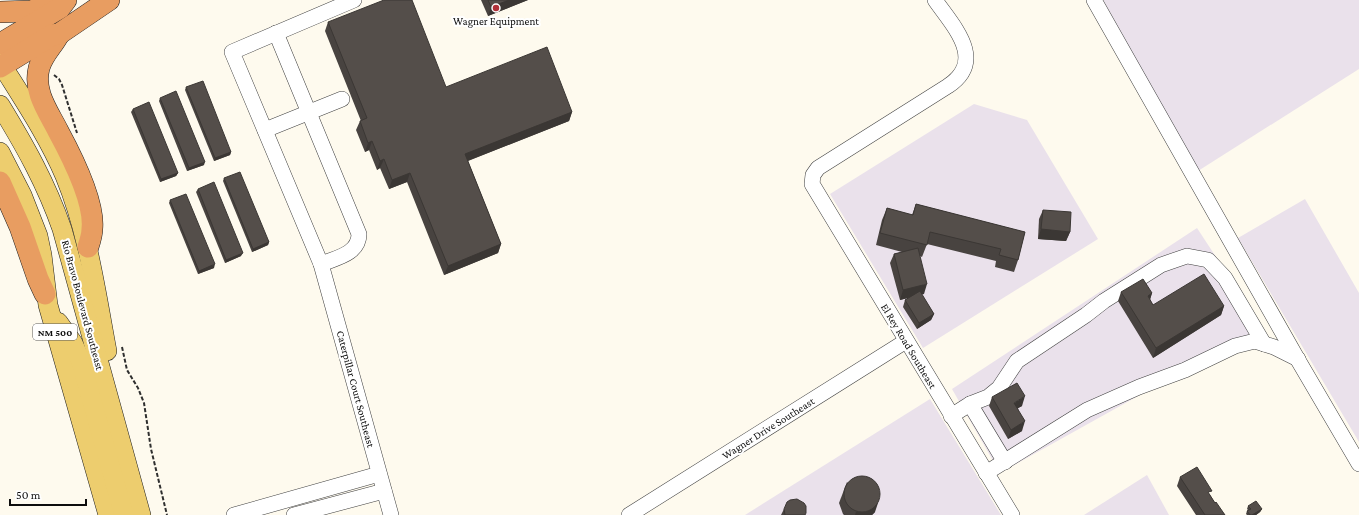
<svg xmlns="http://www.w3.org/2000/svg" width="1359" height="515" font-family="'Crimson Pro',serif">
	<rect width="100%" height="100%" fill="#fefaee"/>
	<g fill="#eae1eb">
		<polygon points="1103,0 1359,0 1359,69 1198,171"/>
		<polygon points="974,104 1027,120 1098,239 923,348 830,194"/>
		<polygon points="1305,199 1359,293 1359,442 1238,238"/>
		<polygon points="1197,228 1262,327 1000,473 952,389"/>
		<polygon points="930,399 1001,515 745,515"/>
		<polygon points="1147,475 1169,515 1084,515"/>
	</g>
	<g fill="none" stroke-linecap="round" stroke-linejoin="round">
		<g stroke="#404040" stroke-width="16">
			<g id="minor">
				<polyline points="354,0 232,52 321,264 391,515"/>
				<path d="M935,0C953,26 987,60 948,86L818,168L813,175L812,184L1012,515"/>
				<polyline points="1094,0 1298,360 1359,464"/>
				<path d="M276,33L359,234C359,254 336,258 321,264"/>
				<polyline points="265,130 342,99"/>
				<polyline points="970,404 988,397 999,388 1017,361 1086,315 1104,301 1161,265 1187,256 1208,260 1225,278 1264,344"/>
				<polyline points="951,416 970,404 1005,462"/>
				<polyline points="986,473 1087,410 1139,387 1185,370 1235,346 1255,341 1274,347 1298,359"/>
				<polyline points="234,515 379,474"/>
				<polyline points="294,515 384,491"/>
				<polyline points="629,515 906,341"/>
			</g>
		</g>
		<g stroke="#1e1e1e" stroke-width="20">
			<g id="major">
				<path d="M0,62C23,99 48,136 65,176C88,232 96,292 107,351"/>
				<path d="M0,105C25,146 46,183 62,229L141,515"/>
				<polyline points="0,152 22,195 38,236 42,255 48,305 108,515"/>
				<polyline points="58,322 73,343 81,362 124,515"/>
			</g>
		</g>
		<g stroke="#1e1e1e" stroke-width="22">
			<g id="highway">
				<polyline points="0,12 31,11 53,4"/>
				<path d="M59,34C53,46 43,54 39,68C33,92 48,111 58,131C71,155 95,202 92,229C92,235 90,241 88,247"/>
				<polyline points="0,44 60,8 66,0"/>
				<polyline points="0,67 52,35 59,34 109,0"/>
				<polyline points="0,182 20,227 38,279 45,294"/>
			</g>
		</g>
		<g stroke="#2f2f2f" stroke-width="2" stroke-dasharray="4 2" stroke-linecap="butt">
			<polyline points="54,75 59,79 62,85 77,133"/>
			<polyline points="122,347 127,370 138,388 144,403 151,449 167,515"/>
		</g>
		<use href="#minor" stroke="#fff" stroke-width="15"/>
		<use href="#major" stroke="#edcd6e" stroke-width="19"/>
		<use href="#highway" stroke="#e89d61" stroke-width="21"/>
	</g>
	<g fill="#484340">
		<polygon points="481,0 528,0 488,16"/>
		<polygon points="328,22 446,87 572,112 569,121 468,161 501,244 498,253 444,275 407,182 389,189 380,168 377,170 369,150 365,152 356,130 360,121 361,121 325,31"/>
		<polygon points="186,87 231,152 230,155 214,161 185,90"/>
		<polygon points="160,98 204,165 187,171 159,101"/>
		<polygon points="133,109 178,173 176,176 160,182 131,112"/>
		<polygon points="224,178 269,242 268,245 252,252 223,181"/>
		<polygon points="198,189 241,256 225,263 196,192"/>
		<polygon points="170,200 214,268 198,274 169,203"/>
		<polygon points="916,204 1025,232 1018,260 1014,272 995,267 996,261 927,244 922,257 920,256 924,294 921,294 934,314 931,320 917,329 903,307 905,300 911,297 900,300 890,263 894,254 902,252 876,245 882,220 887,208 912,215"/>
		<polygon points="1043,210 1070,232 1066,241 1038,239 1039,219"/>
		<polygon points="1121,292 1152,293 1150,300 1153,305 1224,306 1221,315 1153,358 1118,301"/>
		<polygon points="992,397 1022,406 1018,408 1022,431 1008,439 989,406"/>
		<polygon points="1180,477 1210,495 1215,503 1225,515 1196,515 1177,486"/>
		<polygon points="847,482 875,512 872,515 844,515 843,514 839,503"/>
		<polygon points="1248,506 1262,509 1260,512 1256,515 1247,515 1246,514 1247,511 1248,510 1247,509"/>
		<polygon points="784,509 806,515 781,515"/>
	</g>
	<g fill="#3b3734">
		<polygon points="509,0 528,0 488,16 491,7"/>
		<polygon points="572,112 569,121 462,163 465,154"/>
		<polygon points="372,141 369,150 365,152 368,143"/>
		<polygon points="231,152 230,155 214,161 215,158"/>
		<polygon points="384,159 380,168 377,170 380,161"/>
		<polygon points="205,162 204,165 187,171 189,168"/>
		<polygon points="178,173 176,176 160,182 161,179"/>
		<polygon points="410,173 407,182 389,189 392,180"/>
		<polygon points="1041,229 1070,232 1066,241 1038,239"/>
		<polygon points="269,242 268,245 252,252 253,249"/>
		<polygon points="501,244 498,253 444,275 448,266"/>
		<polygon points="243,253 241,256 225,263 226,260"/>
		<polygon points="215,264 214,268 198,274 199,271"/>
		<polygon points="927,284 924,294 900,300 903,290"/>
		<polygon points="1152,293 1149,302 1148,296"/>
		<polygon points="1224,306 1221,315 1153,358 1156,348"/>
		<polygon points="934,314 931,320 917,329 919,323"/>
		<polygon points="1025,396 1022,406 1011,412 1014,403"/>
		<polygon points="1025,421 1022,431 1008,439 1011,430"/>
		<polygon points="878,503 875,512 872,515 855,515 856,512"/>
		<polygon points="1262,509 1260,512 1256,515 1252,515"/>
	</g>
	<g fill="#544e4a" stroke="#3b3734">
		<polygon points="384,0 412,0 446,87 547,47 572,112 465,154 501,244 448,266 410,173 392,180 384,159 380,161 372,141 368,143 360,121 367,118 328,22"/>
		<polygon points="488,0 509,0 491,7"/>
		<polygon points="203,81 231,152 215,158 186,87"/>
		<polygon points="176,91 205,162 189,168 160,98"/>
		<polygon points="149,102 178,173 161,179 133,109"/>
		<polygon points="240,172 269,242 253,249 224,178"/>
		<polygon points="214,182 243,253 226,260 198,189"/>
		<polygon points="186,194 215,264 199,271 170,200"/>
		<polygon points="916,204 1025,232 1018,260 999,255 1001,249 930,232 927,245 880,233 887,208 913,215"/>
		<polygon points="1043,210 1071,212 1070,232 1041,229"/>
		<polygon points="918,248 927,284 903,290 894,254"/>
		<polygon points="1204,274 1224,306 1156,348 1121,292 1143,279 1152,293 1148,296 1153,305"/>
		<polygon points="920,291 934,314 919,323 905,300"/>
		<polygon points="1017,383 1025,396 1014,403 1025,421 1011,430 992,397"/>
		<polygon points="1197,467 1212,491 1208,492 1215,503 1216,502 1225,515 1205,515 1180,477"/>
		<circle cx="862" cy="494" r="18"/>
		<polygon points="797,499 804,503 806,506 806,513 805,515 785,515 784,509 787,502 790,500"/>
		<polygon points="1256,501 1262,509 1252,515 1250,515 1247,511 1251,509 1248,506"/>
	</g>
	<circle fill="#b13038" stroke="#fff" stroke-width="1.5" cx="496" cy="8" r="4"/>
	<g text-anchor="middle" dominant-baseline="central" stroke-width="4" stroke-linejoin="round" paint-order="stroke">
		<rect fill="#fff" stroke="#565656" stroke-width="1" x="33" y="324" width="44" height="16" rx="3"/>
		<g font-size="10" font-weight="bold" fill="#0d0d0d">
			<text x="55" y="332">NM 500</text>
		</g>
		<g font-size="11" fill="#0d0d0d" stroke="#fff">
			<text x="496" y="21">Wagner Equipment</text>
		</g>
		<g font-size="11" fill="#0d0d0d" stroke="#fff">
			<text transform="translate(83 305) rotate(75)">Rio Bravo Boulevard Southeast</text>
			<text transform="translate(909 346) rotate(59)">El Rey Road Southeast</text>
			<text transform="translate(356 389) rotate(75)">Caterpillar Court Southeast</text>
			<text transform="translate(768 428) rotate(-32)">Wagner Drive Southeast</text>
		</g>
	</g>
	<path d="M10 499v6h76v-6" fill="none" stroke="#0d0d0d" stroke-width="2"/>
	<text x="16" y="499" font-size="12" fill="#0d0d0d" stroke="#ffffff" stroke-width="3" paint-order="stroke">50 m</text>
</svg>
